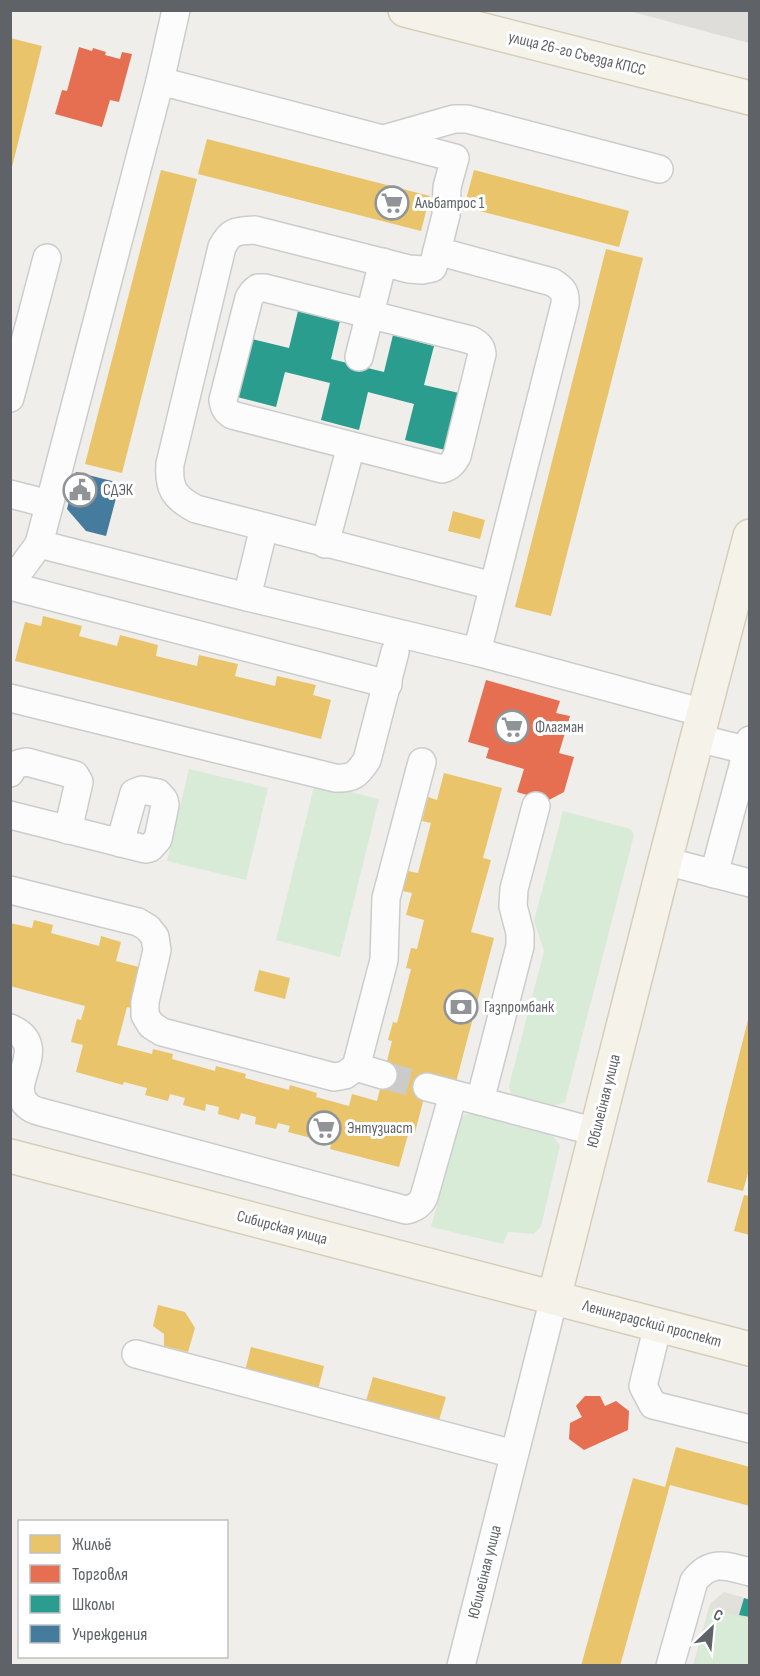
<svg xmlns="http://www.w3.org/2000/svg" width="760" height="1676" font-family="'Sofia Sans Condensed',sans-serif">
	<rect width="100%" height="100%" fill="#efeeea"/>
	<polygon fill="#dfddda" points="629,11 749,11 749,43"/>
	<polygon fill="#e2e0da" points="724,1592 749,1599 749,1665 693,1666 710,1604"/>
	<g fill="#d8ebd6">
		<polygon points="189,769 268,788 246,880 167,861"/>
		<polygon points="315,783 379,799 340,957 276,940"/>
		<polygon points="563,811 631,829 634,835 565,1102 554,1106 511,1094 509,1086 544,951 534,921"/>
		<polygon points="473,1112 551,1133 560,1146 541,1226 534,1234 508,1232 503,1244 431,1227 462,1116"/>
		<polygon points="710,1609 749,1619 749,1665 695,1665"/>
	</g>
	<g fill="#e9c46a">
		<polygon points="10,38 42,46 11,171 10,170"/>
		<polygon points="207,139 430,196 421,231 198,174"/>
		<polygon points="161,170 197,179 122,473 85,464"/>
		<polygon points="474,170 629,211 619,247 464,207"/>
		<polygon points="606,249 643,258 551,616 515,607"/>
		<polygon points="453,511 485,520 480,539 448,531"/>
		<polygon points="43,616 82,626 79,636 117,646 120,635 158,645 156,656 197,666 199,655 238,664 235,676 275,686 277,676 316,685 313,695 331,700 321,739 15,661 25,622 41,626"/>
		<polygon points="444,773 502,788 483,858 491,860 471,932 494,938 455,1086 429,1079 414,1136 408,1135 399,1167 330,1149 333,1137 312,1132 311,1138 288,1132 290,1126 278,1123 276,1129 255,1124 256,1117 241,1113 239,1120 218,1114 219,1107 206,1104 205,1111 183,1105 185,1098 170,1094 168,1101 145,1095 147,1088 124,1082 123,1085 76,1072 83,1045 71,1042 77,1019 81,1020 85,1006 10,986 10,923 32,928 34,920 53,925 51,933 99,946 101,936 121,942 116,961 139,967 135,981 138,981 131,1008 127,1007 117,1045 152,1054 153,1049 173,1054 172,1059 215,1071 216,1066 246,1074 245,1078 289,1090 290,1085 317,1093 316,1097 349,1106 352,1094 377,1101 392,1041 388,1040 393,1022 397,1023 411,969 406,968 411,948 417,949 424,920 406,915 412,893 402,891 408,871 418,873 431,823 422,821 428,797 437,800"/>
		<polygon points="259,970 290,978 285,999 254,991"/>
		<polygon points="749,1016 750,1166 743,1191 707,1182"/>
		<polygon points="744,1195 750,1196 750,1235 734,1231"/>
		<polygon points="158,1305 185,1312 195,1328 188,1352 164,1346 164,1334 153,1326"/>
		<polygon points="251,1347 324,1366 318,1390 245,1371"/>
		<polygon points="373,1377 446,1397 439,1420 366,1401"/>
		<polygon points="676,1447 750,1467 750,1506 670,1485 620,1666 581,1666 633,1478 665,1487"/>
	</g>
	<g fill="#e76f51">
		<polygon points="79,47 92,51 93,48 106,52 105,55 120,59 122,52 132,54 119,102 110,100 102,127 55,114 62,90 67,91"/>
		<polygon points="486,680 560,701 556,713 570,716 559,753 574,757 564,792 547,801 517,792 524,769 486,758 489,748 468,742"/>
		<polygon points="585,1396 600,1396 605,1406 616,1401 629,1411 628,1430 584,1450 569,1439 570,1423 582,1417 576,1406"/>
	</g>
	<g fill="#2a9d8f">
		<polygon points="298,311 340,321 331,359 384,372 393,335 434,346 424,385 459,393 445,450 405,440 414,404 368,392 359,430 321,420 330,383 285,372 276,407 237,397 252,339 289,348"/>
		<polygon points="744,1598 750,1600 750,1617 739,1615"/>
	</g>
	<polygon fill="#457b9d" points="76,472 120,483 106,536 86,531 67,509"/>
	<g fill="none" stroke-linecap="round" stroke-linejoin="round">
		<polyline stroke="#cbcbca" stroke-width="27" stroke-dasharray="27 14" stroke-linecap="butt" points="383,1075 427,1087"/>
		<g stroke="#cbcccc" stroke-width="30">
			<g id="minor">
				<polyline points="176,10 160,81 39,544 247,597 264,527"/>
				<polyline points="160,81 455,158 447,187 446,215 433,267"/>
				<polyline points="384,139 454,119 467,119 659,169"/>
				<path d="M437,251L552,282C562,288 566,292 565,304L477,652L704,713"/>
				<path d="M432,268L422,270L409,269L255,230C237,231 231,230 222,247L170,464C168,489 175,498 196,509L493,586"/>
				<path d="M258,288H265L471,340C478,344 481,346 482,354L457,456C453,463 450,467 442,469L232,415C226,411 224,408 223,400L249,298L253,292Z"/>
				<polyline points="359,357 383,262"/>
				<polyline points="10,398 47,258"/>
				<polyline points="10,494 49,504"/>
				<polyline points="325,544 351,446"/>
				<polyline points="10,584 39,544"/>
				<polyline points="10,586 388,684"/>
				<polyline points="247,597 477,652"/>
				<path d="M10,698L335,778C353,779 357,775 367,760L395,652"/>
				<polyline points="697,738 750,751"/>
				<path d="M10,773C14,765 18,763 27,762L75,775L79,782L68,830"/>
				<polyline points="10,815 145,849 150,848 158,839 165,805 164,800 158,793 142,790 134,793 120,843"/>
				<polyline points="665,861 750,883"/>
				<polyline points="714,874 750,740"/>
				<polyline points="10,890 138,922 148,928 155,937 157,950 145,1002 145,1015 151,1025 162,1032 334,1077 345,1075 356,1067 384,960 386,898 422,762"/>
				<path d="M10,1028C54,1047 2,1084 28,1106C31,1109 37,1111 41,1112L406,1210C415,1208 420,1205 424,1197L453,1095"/>
				<polyline points="356,1067 383,1075"/>
				<polyline points="427,1087 596,1132"/>
				<polyline points="480,1101 520,946 520,933 513,906 514,889 536,806"/>
				<polyline points="658,1325 643,1386 653,1405 750,1429"/>
				<polyline points="136,1354 514,1454"/>
				<polyline points="461,1666 554,1298"/>
				<path d="M670,1666L694,1581C711,1559 727,1566 750,1572"/>
			</g>
		</g>
		<g stroke="#d7ceb8" stroke-width="36">
			<g id="major">
				<polyline points="405,10 750,98"/>
				<polyline points="10,1156 750,1349"/>
				<polyline points="554,1298 665,861 750,536"/>
			</g>
		</g>
		<use href="#minor" stroke="#fdfcfc" stroke-width="27"/>
		<use href="#major" stroke="#f4f2e9" stroke-width="33"/>
	</g>
	<defs>
		<g id="supermarket-ring" transform="scale(1.725)"><circle r="9.5" fill="#fff" stroke="#919496" stroke-width="1.5"/><path d="M-6-5.5h2.5l.6 2H6L4.5 2H-2.5L-4.4-4H-6ZM-1.5 3.2a1.3 1.3 0 1 0 .1 0ZM3 3.2a1.3 1.3 0 1 0 .1 0Z" fill="#919496"/></g>
		<g id="civic-ring" transform="scale(1.725)"><circle r="9.5" fill="#fff" stroke="#919496" stroke-width="1.5"/><path d="M-.6-6.5H3V-4.5H.6V-3L4-1V1h2V6H-6V1h2V-1L-.6-3ZM-1.2 2.5V6h2.4V2.5Z" fill="#919496"/></g>
		<g id="bank-ring" transform="scale(1.725)"><circle r="9.5" fill="#fff" stroke="#919496" stroke-width="1.5"/><path d="M-6-4H6V4H-6ZM0-2.3a2.3 2.3 0 1 0 0 4.6a2.3 2.3 0 1 0 0-4.6Z" fill="#919496"/></g>
	</defs>
	<g fill-rule="evenodd">
		<use href="#supermarket-ring" x="392" y="203"/>
		<use href="#civic-ring" x="80" y="490"/>
		<use href="#supermarket-ring" x="512" y="727"/>
		<use href="#bank-ring" x="461" y="1007"/>
		<use href="#supermarket-ring" x="324" y="1128"/>
	</g>
	<g text-anchor="middle" dominant-baseline="central" stroke-width="6" stroke-linejoin="round" paint-order="stroke">
		<g font-size="16" fill="#5f6368" stroke="#fff">
			<text transform="translate(577 54) rotate(14)">улица 26-го Съезда КПСС</text>
			<text transform="translate(604 1101) rotate(-76)">Юбилейная улица</text>
			<text transform="translate(282 1228) rotate(15)">Сибирская улица</text>
			<text transform="translate(652 1324) rotate(15)">Ленинградский проспект</text>
			<text transform="translate(485 1572) rotate(-76)">Юбилейная улица</text>
		</g>
		<g font-size="16" fill="#5f6368" stroke="#fff" text-anchor="start">
			<text x="415" y="203">Альбатрос 1</text>
			<text x="103" y="490">СДЭК</text>
			<text x="535" y="727">Флагман</text>
			<text x="484" y="1007">Газпромбанк</text>
			<text x="347" y="1128">Энтузиаст</text>
		</g>
	</g>
	<rect width="760" height="1676" fill="none" stroke="#5f6368" stroke-width="24"/>
	<rect x="18" y="1520" width="210" height="138" fill="#ffffff" stroke="#bfc1c3" stroke-width="1.5"/>
	<rect x="30" y="1535" width="30" height="18" fill="#e9c46a" stroke="#bfc1c3" stroke-width="1.5"/>
	<text x="72" y="1550" font-size="18" fill="#5f6368">Жильё</text>
	<rect x="30" y="1565" width="30" height="18" fill="#e76f51" stroke="#bfc1c3" stroke-width="1.5"/>
	<text x="72" y="1580" font-size="18" fill="#5f6368">Торговля</text>
	<rect x="30" y="1595" width="30" height="18" fill="#2a9d8f" stroke="#bfc1c3" stroke-width="1.5"/>
	<text x="72" y="1610" font-size="18" fill="#5f6368">Школы</text>
	<rect x="30" y="1625" width="30" height="18" fill="#457b9d" stroke="#bfc1c3" stroke-width="1.5"/>
	<text x="72" y="1640" font-size="18" fill="#5f6368">Учреждения</text>
	<g transform="translate(712 1628) rotate(26)" stroke="#ffffff" stroke-width="4.5" paint-order="stroke">
	<path d="M0-4.5L10 22L0 15L-10 22Z" fill="#5f6368"/>
	<text y="-9" font-size="16" font-weight="bold" text-anchor="middle" fill="#5f6368">С</text>
	</g>
</svg>
